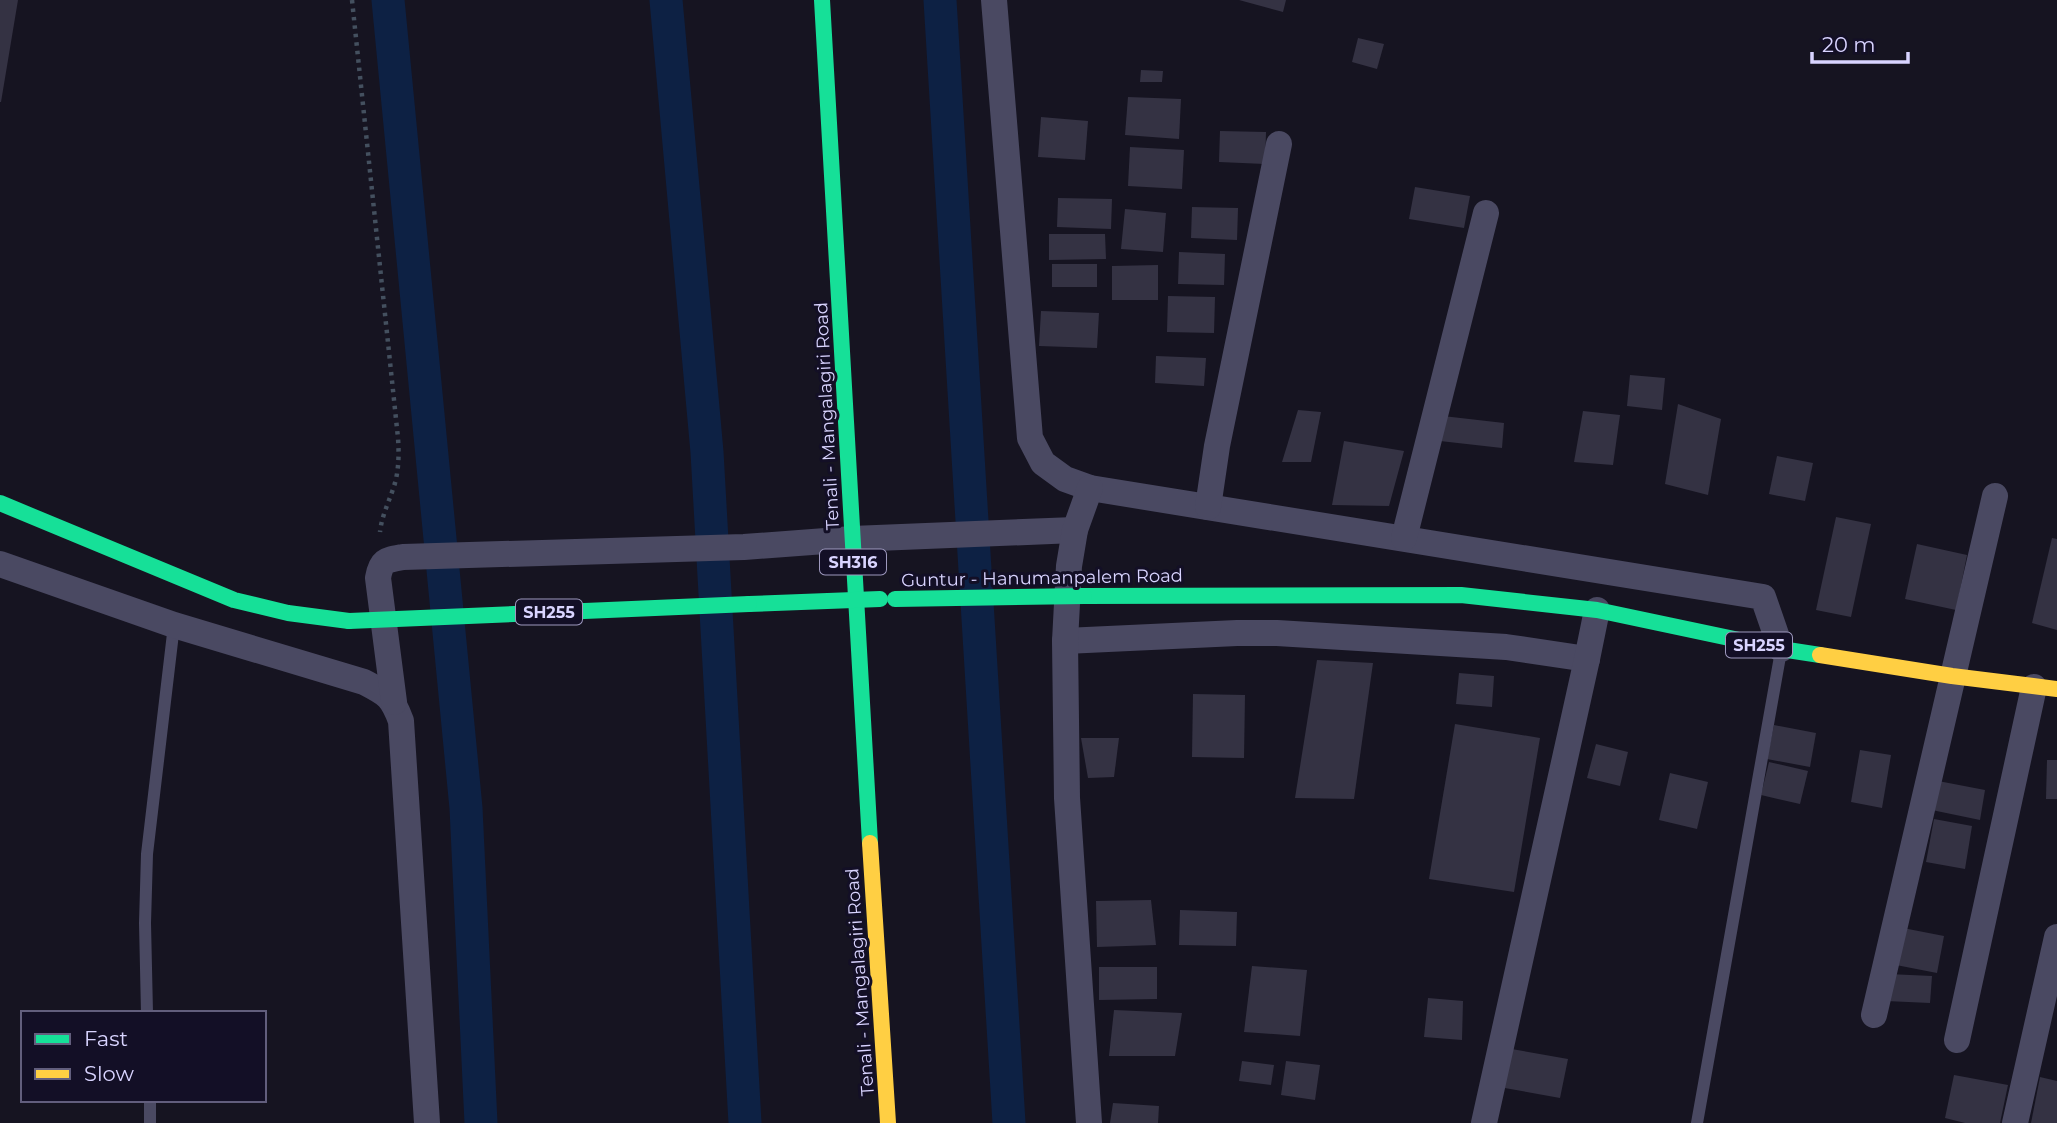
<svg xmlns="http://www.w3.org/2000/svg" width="2057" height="1123" font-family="Montserrat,sans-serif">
	<rect width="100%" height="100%" fill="#161421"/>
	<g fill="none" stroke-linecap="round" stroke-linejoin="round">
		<g stroke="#0d2144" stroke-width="33">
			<polyline points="388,0 466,808 481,1123"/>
			<polyline points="666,0 707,452 745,1123"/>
			<polyline points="940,0 1009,1123"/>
		</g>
	</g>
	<g fill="#343243">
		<polygon points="0,0 18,0 1,102 0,102"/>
		<polygon points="1239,0 1286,0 1283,12"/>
		<polygon points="1358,38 1384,44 1377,69 1352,62"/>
		<polygon points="1141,70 1163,71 1162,82 1140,82"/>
		<polygon points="1128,97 1181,99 1179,139 1125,135"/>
		<polygon points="1041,117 1088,121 1085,160 1038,157"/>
		<polygon points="1220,131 1266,132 1265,164 1219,162"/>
		<polygon points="1130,147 1184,150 1182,189 1128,186"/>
		<polygon points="1415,187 1470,196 1464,228 1409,219"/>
		<polygon points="1058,198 1112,199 1111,229 1057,227"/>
		<polygon points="1192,207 1238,208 1237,240 1191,238"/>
		<polygon points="1125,209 1166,213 1163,252 1121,249"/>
		<polygon points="1049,234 1105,234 1106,259 1049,260"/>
		<polygon points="1179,252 1225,254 1224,285 1178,284"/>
		<rect x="1052" y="264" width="45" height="23"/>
		<polygon points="1158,265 1158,300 1112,300 1112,266"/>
		<polygon points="1168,296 1215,297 1214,333 1167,332"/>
		<polygon points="1041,311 1099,313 1097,348 1039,346"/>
		<polygon points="1156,356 1206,358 1204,386 1155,383"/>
		<polygon points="1630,375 1665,378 1662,410 1627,406"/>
		<polygon points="1678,404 1721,419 1708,495 1665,484"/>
		<polygon points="1298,410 1321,412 1311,462 1282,462"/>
		<polygon points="1583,411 1620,415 1613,465 1574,462"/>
		<polygon points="1443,416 1504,423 1502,448 1440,441"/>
		<polygon points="1344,441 1404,451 1389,506 1332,505"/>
		<polygon points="1777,456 1813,463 1805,501 1769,494"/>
		<polygon points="1836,517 1871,524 1851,617 1816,610"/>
		<polygon points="2052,538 2057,539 2057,630 2032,623"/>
		<polygon points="1917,544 1967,555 1956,610 1905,599"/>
		<polygon points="1317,660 1373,663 1354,799 1295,798"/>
		<polygon points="1459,673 1494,676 1492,707 1456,704"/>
		<polygon points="1193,694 1245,695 1244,758 1192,757"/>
		<polygon points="1455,724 1540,738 1514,892 1429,879"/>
		<polygon points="1774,725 1816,733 1810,767 1767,759"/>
		<polygon points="1081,738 1119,738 1114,777 1088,778"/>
		<polygon points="1596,744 1628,752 1620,786 1587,778"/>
		<polygon points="1860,750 1891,755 1882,808 1851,802"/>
		<polygon points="2047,760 2057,760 2057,799 2046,799"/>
		<polygon points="1769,762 1808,771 1800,804 1761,795"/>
		<polygon points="1670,773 1708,782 1697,829 1659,820"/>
		<polygon points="1933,780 1985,790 1980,820 1927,809"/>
		<polygon points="1934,819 1972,826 1965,869 1926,862"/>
		<polygon points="1151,900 1156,945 1097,947 1096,901"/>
		<polygon points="1180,910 1237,912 1236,946 1179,945"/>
		<polygon points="1903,928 1944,936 1937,973 1896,965"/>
		<polygon points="1252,966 1307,970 1300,1036 1244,1032"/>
		<polygon points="1099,967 1157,967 1157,999 1099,1000"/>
		<polygon points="1888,974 1932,976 1930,1003 1886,1001"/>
		<polygon points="1428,998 1463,1001 1462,1040 1424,1037"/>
		<polygon points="1114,1010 1182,1013 1175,1056 1109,1056"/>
		<polygon points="1506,1048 1568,1059 1560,1098 1499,1087"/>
		<polygon points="1242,1061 1274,1065 1271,1085 1239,1081"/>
		<polygon points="1286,1061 1320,1065 1315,1100 1281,1095"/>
		<polygon points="1954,1075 2008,1085 2000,1123 1965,1123 1945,1118"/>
		<polygon points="2040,1077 2057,1081 2057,1123 2031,1123"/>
		<polygon points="1113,1103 1159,1106 1158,1123 1110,1123"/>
	</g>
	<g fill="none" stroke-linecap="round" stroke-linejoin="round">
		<path stroke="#44505f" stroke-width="4.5" stroke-dasharray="3.5 5" stroke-linecap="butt" d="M352,0L398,438C399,453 399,468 395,483C390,500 382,514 380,532"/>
		<g stroke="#4a4962" stroke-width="12">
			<polyline points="147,1013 145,923 147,854 174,625"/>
			<polyline points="150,1100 150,1123"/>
			<polyline points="1697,1123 1781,651"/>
		</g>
		<g stroke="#4a4962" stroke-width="26">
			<polyline points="994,0 1030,438 1043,463 1065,479 1090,488 1763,597 1781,649"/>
			<polyline points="1208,507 1217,446 1279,144"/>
			<polyline points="1404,538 1486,213"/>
			<path d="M0,564L174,625L364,682C387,694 392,696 401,721L427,1123"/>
			<polyline points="1065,641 1237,633 1277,633 1506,647 1587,659"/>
			<path d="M394,702L378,578C381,560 386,560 403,557L744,547L852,539L1075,530"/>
			<polyline points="1874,1015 1995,496"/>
			<polyline points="1957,1040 2034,687"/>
			<polyline points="1089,1123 1067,798 1065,641 1069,566 1075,530 1090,488"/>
			<polyline points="1484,1123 1587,659 1597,610"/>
			<polyline points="2015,1123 2057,937"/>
		</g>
		<g stroke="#16e098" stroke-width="16">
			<path d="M822,0C839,281 853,562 870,843"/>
			<polyline points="0,503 234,600 288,613 349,621"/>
			<polyline points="1084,596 1461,595 1597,610 1781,649 1820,655"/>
			<polyline points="749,604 880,599"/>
		</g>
		<g stroke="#ffcf43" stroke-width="16">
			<polyline points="1820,655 1952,676 2057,689"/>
			<polyline points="870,843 888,1123"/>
		</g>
		<g stroke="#16e098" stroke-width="16">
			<polyline points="895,599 1084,596"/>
			<polyline points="349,621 749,604"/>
		</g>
	</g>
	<g text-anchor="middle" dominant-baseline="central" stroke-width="6" stroke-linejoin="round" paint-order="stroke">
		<g fill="#130f26" stroke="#9e99be" stroke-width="2">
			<rect x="820" y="549.5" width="66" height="25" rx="5"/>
			<rect x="516" y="599.5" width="66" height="25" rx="5"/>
			<rect x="1726" y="632.5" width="66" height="25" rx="5"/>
		</g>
		<g font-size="16" font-weight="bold" fill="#d9d4ff">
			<text x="853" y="562">SH316</text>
			<text x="549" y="612">SH255</text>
			<text x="1759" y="645">SH255</text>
		</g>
		<g font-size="18" fill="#d9d4ff" stroke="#130f26">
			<text transform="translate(827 416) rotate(-93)">Tenali - Mangalagiri Road</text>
			<text transform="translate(1042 578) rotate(-1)">Guntur - Hanumanpalem Road</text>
			<text transform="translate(860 982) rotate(-94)">Tenali - Mangalagiri Road</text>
		</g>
	</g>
	<rect x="21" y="1011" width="245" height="91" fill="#130f26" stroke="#625e7d" stroke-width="2"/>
	<rect x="35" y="1034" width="35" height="10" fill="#16e098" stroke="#625e7d" stroke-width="2"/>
	<text x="84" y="1046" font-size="21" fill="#d9d4ff">Fast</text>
	<rect x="35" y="1069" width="35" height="10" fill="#ffcf43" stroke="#625e7d" stroke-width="2"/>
	<text x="84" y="1081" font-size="21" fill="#d9d4ff">Slow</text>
	<path d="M1812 52v10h96v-10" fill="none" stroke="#d9d4ff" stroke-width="3.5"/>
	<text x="1822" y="52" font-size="21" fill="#d9d4ff" stroke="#130f26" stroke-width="5" paint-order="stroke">20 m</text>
</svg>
